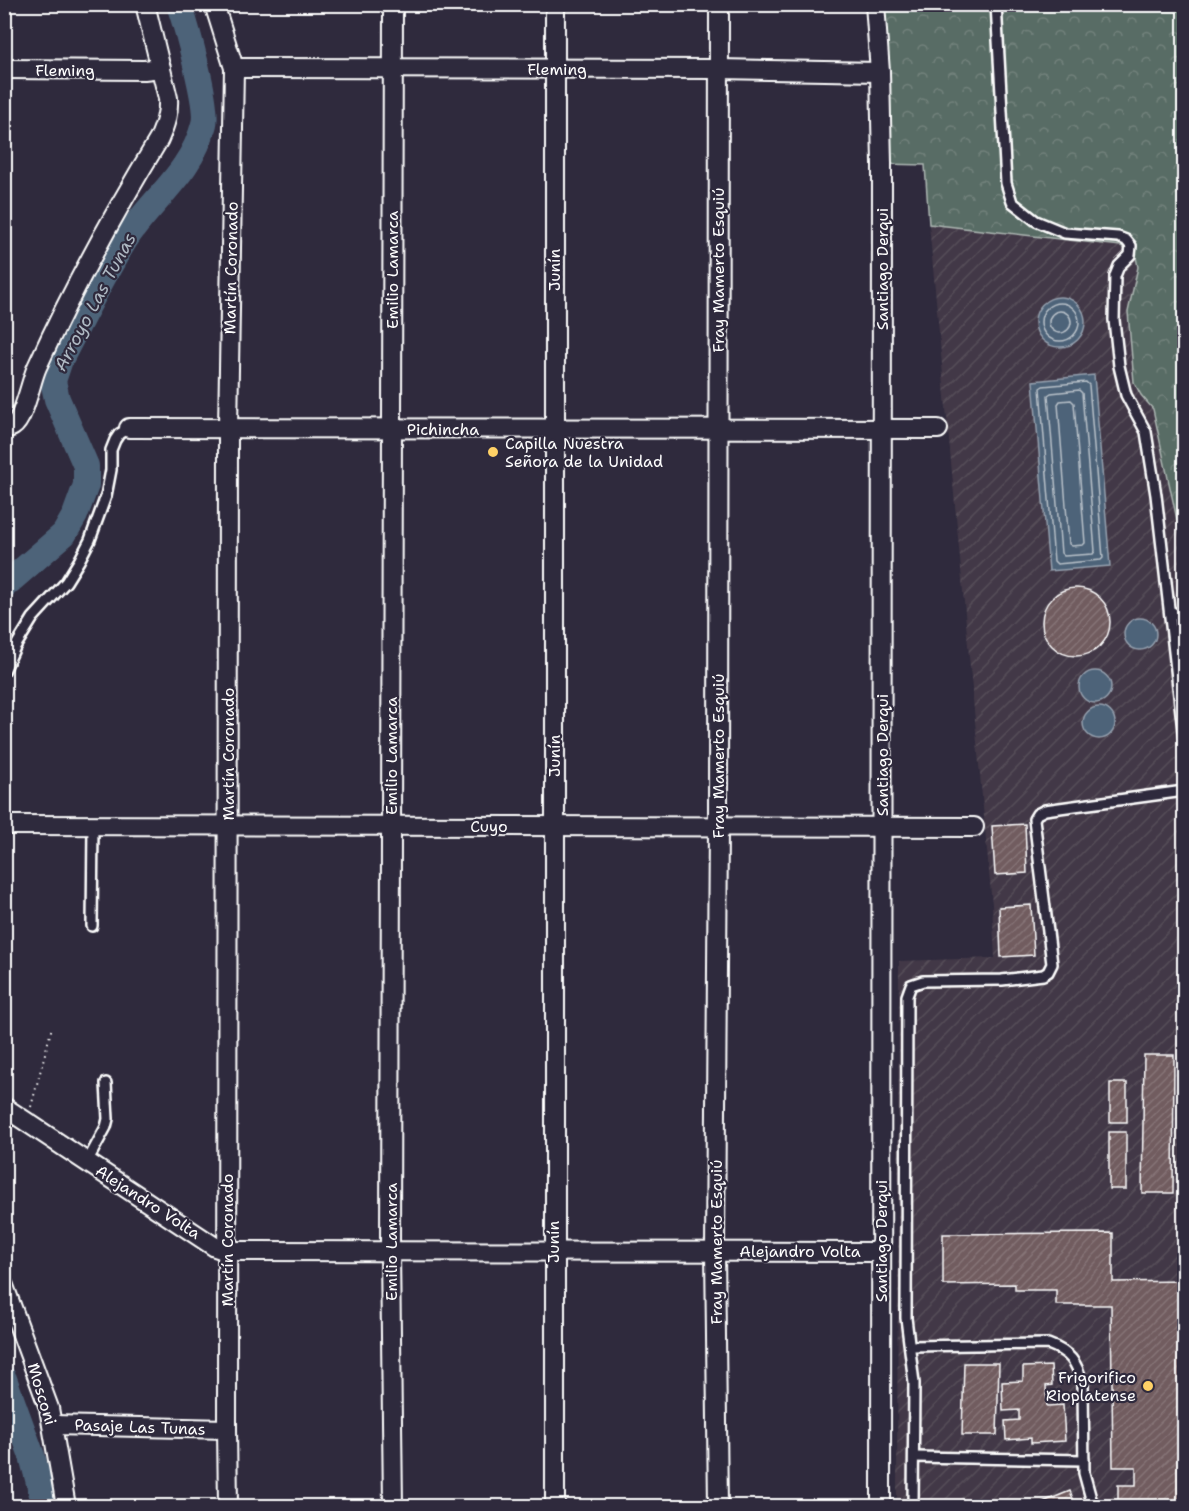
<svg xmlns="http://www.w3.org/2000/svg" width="1189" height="1511" font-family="'Shantell Sans',sans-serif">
	<defs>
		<pattern id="industrial-furrows" width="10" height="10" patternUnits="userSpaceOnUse" patternTransform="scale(1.5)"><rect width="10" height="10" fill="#433947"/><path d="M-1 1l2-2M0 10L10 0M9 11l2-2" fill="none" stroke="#564d59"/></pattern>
		<pattern id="forest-crowns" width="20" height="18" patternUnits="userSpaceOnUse" patternTransform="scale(1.5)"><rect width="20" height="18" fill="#596c65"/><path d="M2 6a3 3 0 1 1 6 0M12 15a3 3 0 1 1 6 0" fill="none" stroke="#72827c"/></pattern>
		<pattern id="building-hatch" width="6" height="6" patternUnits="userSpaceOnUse" patternTransform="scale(1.5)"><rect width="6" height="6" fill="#715b5f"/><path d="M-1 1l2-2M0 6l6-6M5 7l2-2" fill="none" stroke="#867477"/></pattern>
	</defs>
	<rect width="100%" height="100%" fill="#2f2a3d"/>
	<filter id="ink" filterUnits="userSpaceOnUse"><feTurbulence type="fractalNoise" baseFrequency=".0167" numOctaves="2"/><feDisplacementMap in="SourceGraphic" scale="12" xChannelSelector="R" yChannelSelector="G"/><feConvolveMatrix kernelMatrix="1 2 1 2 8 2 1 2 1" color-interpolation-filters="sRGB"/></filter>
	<g filter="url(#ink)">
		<polygon fill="url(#industrial-furrows)" points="929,224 1122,246 1136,257 1138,267 1128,312 1141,395 1153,409 1184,552 1184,1506 897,1506 899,961 995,958 992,904"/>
		<polygon fill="url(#forest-crowns)" stroke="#acb6b2" stroke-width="1.5" points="872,5 1184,5 1184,552 1153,409 1141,395 1134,382 1128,312 1138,267 1136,257 1121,246 929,224 925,165 882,164"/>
		<g fill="#4e6379" stroke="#95a1af" stroke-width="1.5">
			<circle cx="1060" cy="322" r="25"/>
			<polygon points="1094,375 1110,566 1049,571 1033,381"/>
			<circle cx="1140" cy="634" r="16"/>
			<circle cx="1095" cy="687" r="16"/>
			<circle cx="1099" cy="723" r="16"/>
		</g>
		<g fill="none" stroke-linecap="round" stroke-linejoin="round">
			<g stroke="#b8c1c9" stroke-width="1.5">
				<circle cx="1060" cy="322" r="19"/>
				<circle cx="1060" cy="322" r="11"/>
				<polygon points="1086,382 1089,385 1103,558 1101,560 1057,564 1054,561 1040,388 1043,386"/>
				<polygon points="1079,390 1082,393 1095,551 1093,554 1064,556 1061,553 1048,395 1051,393"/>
				<polygon points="1071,400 1074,403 1085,543 1083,545 1072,546 1069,544 1058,404 1060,401"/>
			</g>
			<g stroke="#4e6379" stroke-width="26">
				<path d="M4,586L64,534L75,515L86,485V466L57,399L53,381L60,360C81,320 101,278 125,240C151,200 192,173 204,124C209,106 186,25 179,4"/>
				<polyline points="4,1379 32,1456 45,1506"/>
			</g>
		</g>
		<g fill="url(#building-hatch)" stroke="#fff" stroke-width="1.5">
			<circle cx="1076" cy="622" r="34"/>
			<polygon points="1025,824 1027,873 995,875 992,826"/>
			<polygon points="1031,905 1034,955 1001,957 999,907"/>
			<polygon points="1144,1055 1174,1055 1173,1193 1142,1193"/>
			<rect x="1110" y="1083" width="17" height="39"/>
			<rect x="1109" y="1132" width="17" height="57"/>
			<polygon points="1113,1233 1113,1282 1184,1281 1184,1506 1118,1506 1118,1485 1136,1485 1136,1467 1113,1467 1111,1305 1056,1305 1056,1290 1015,1290 1015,1284 943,1285 943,1234"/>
			<polygon points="964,1363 999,1363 997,1435 962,1435"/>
			<polygon points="1051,1366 1052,1385 1046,1386 1047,1406 1063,1405 1065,1441 1031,1443 1031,1438 1006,1440 1005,1421 1019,1420 1019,1410 1003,1411 1002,1382 1023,1381 1023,1367"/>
			<polygon points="1070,1491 1076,1506 1045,1506 1043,1502"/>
			<polygon points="900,1503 957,1504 957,1506 900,1506"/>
		</g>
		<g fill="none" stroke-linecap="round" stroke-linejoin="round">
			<g stroke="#fff" stroke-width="14">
				<g id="service">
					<polyline points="996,4 1006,183 1012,202 1036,221 1065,233 1118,237 1126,240 1131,246 1130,255 1119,266 1115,276 1114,320 1119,366 1126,395 1146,432 1156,495 1184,739"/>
					<polyline points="1170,611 1184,618"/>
					<polyline points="4,671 15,647 33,618 66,582 79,561 90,540 106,496 111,470 111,450 115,440 119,434 129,428"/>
					<polyline points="4,722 4,725"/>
					<polyline points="92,926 93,825"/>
					<polyline points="87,1162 106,1127 108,1119 106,1083"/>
					<path d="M910,1346L1048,1344C1070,1352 1077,1362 1083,1385L1084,1473L1093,1506"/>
					<polyline points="914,1457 1084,1460"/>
					<polyline points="913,1506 914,1383 906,1318 907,996 911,985 923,981 1002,980 1043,975 1048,972 1052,964 1034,819 1037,814 1045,810 1184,791"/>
				</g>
			</g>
			<g stroke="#fff" stroke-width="22">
				<g id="minor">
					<polyline points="214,4 234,68 228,429 227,1429 228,1506"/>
					<polyline points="393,4 390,1251 393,1506"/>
					<polyline points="555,4 555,1506"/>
					<polyline points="875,4 880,72 882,164 881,1506"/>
					<polyline points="234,68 719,69 880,72"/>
					<polyline points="4,69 144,70 161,68"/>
					<polyline points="129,428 938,429"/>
					<path d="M4,429C7,428 11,428 13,426C24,419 31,380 37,367C73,288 114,213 159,139C165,125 169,113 168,98L145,4"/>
					<polyline points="4,825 974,827"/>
					<polyline points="4,1107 215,1247 227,1251 881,1252"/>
					<polyline points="4,1286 49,1408 66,1506"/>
					<polyline points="53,1425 227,1429"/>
					<polyline points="718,1506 715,1251 718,827 719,4"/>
				</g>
			</g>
			<polyline stroke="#fff" stroke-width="2" stroke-dasharray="1.5 4.5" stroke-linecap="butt" points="31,1107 52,1027"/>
			<use href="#service" stroke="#2f2a3d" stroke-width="9"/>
			<use href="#minor" stroke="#2f2a3d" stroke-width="18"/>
		</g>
	</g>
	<g fill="#ffd166" stroke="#2f2a3d" stroke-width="2">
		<circle cx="493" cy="452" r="6"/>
		<circle cx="1148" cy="1386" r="6"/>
	</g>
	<g text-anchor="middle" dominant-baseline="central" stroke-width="4.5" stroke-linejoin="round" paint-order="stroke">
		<g font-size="16" fill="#fff" stroke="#2f2a3d">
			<text x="557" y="69">Fleming</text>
			<text x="65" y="70">Fleming</text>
			<text transform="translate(231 268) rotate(-89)">Martín Coronado</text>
			<text transform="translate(882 269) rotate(-90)">Santiago Derqui</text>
			<text transform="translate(392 270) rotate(-90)">Emilio Lamarca</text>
			<text transform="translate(554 270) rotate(-90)">Junín</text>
			<text transform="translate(718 270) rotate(-90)">Fray Mamerto Esquiú</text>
			<text x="443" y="429">Pichincha</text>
			<text transform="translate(228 754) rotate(-90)">Martín Coronado</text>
			<text transform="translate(882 755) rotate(-90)">Santiago Derqui</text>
			<text transform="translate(391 756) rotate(-90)">Emilio Lamarca</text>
			<text transform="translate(554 756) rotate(-90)">Junín</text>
			<text transform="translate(718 756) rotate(-90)">Fray Mamerto Esquiú</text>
			<text x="489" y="826">Cuyo</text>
			<text transform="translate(148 1202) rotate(33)">Alejandro Volta</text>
			<text transform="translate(227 1240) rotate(-90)">Martín Coronado</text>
			<text transform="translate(881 1241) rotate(-90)">Santiago Derqui</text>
			<text transform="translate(391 1242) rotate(-90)">Emilio Lamarca</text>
			<text transform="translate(553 1242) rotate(-90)">Junín</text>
			<text transform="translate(716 1242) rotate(-90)">Fray Mamerto Esquiú</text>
			<text x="800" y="1251">Alejandro Volta</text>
			<text transform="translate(42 1394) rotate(73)">Mosconi</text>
			<text transform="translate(140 1427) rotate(2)">Pasaje Las Tunas</text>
		</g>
		<g font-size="16" fill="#fff" stroke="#2f2a3d" text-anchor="start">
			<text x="505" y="443">Capilla Nuestra<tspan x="505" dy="18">Señora de la Unidad</tspan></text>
			<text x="1136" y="1377" text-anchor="end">Frigorifico<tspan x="1136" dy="18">Rioplatense</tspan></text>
		</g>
		<g font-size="18" font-style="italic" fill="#afb9c3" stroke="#2f2a3d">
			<text transform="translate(95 302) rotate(-62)">Arroyo Las Tunas</text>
		</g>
	</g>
	<rect width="1189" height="1511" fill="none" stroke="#2f2a3d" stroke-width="24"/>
	<rect x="12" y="12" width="1165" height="1487" fill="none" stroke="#fff" stroke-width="2" filter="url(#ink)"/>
</svg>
